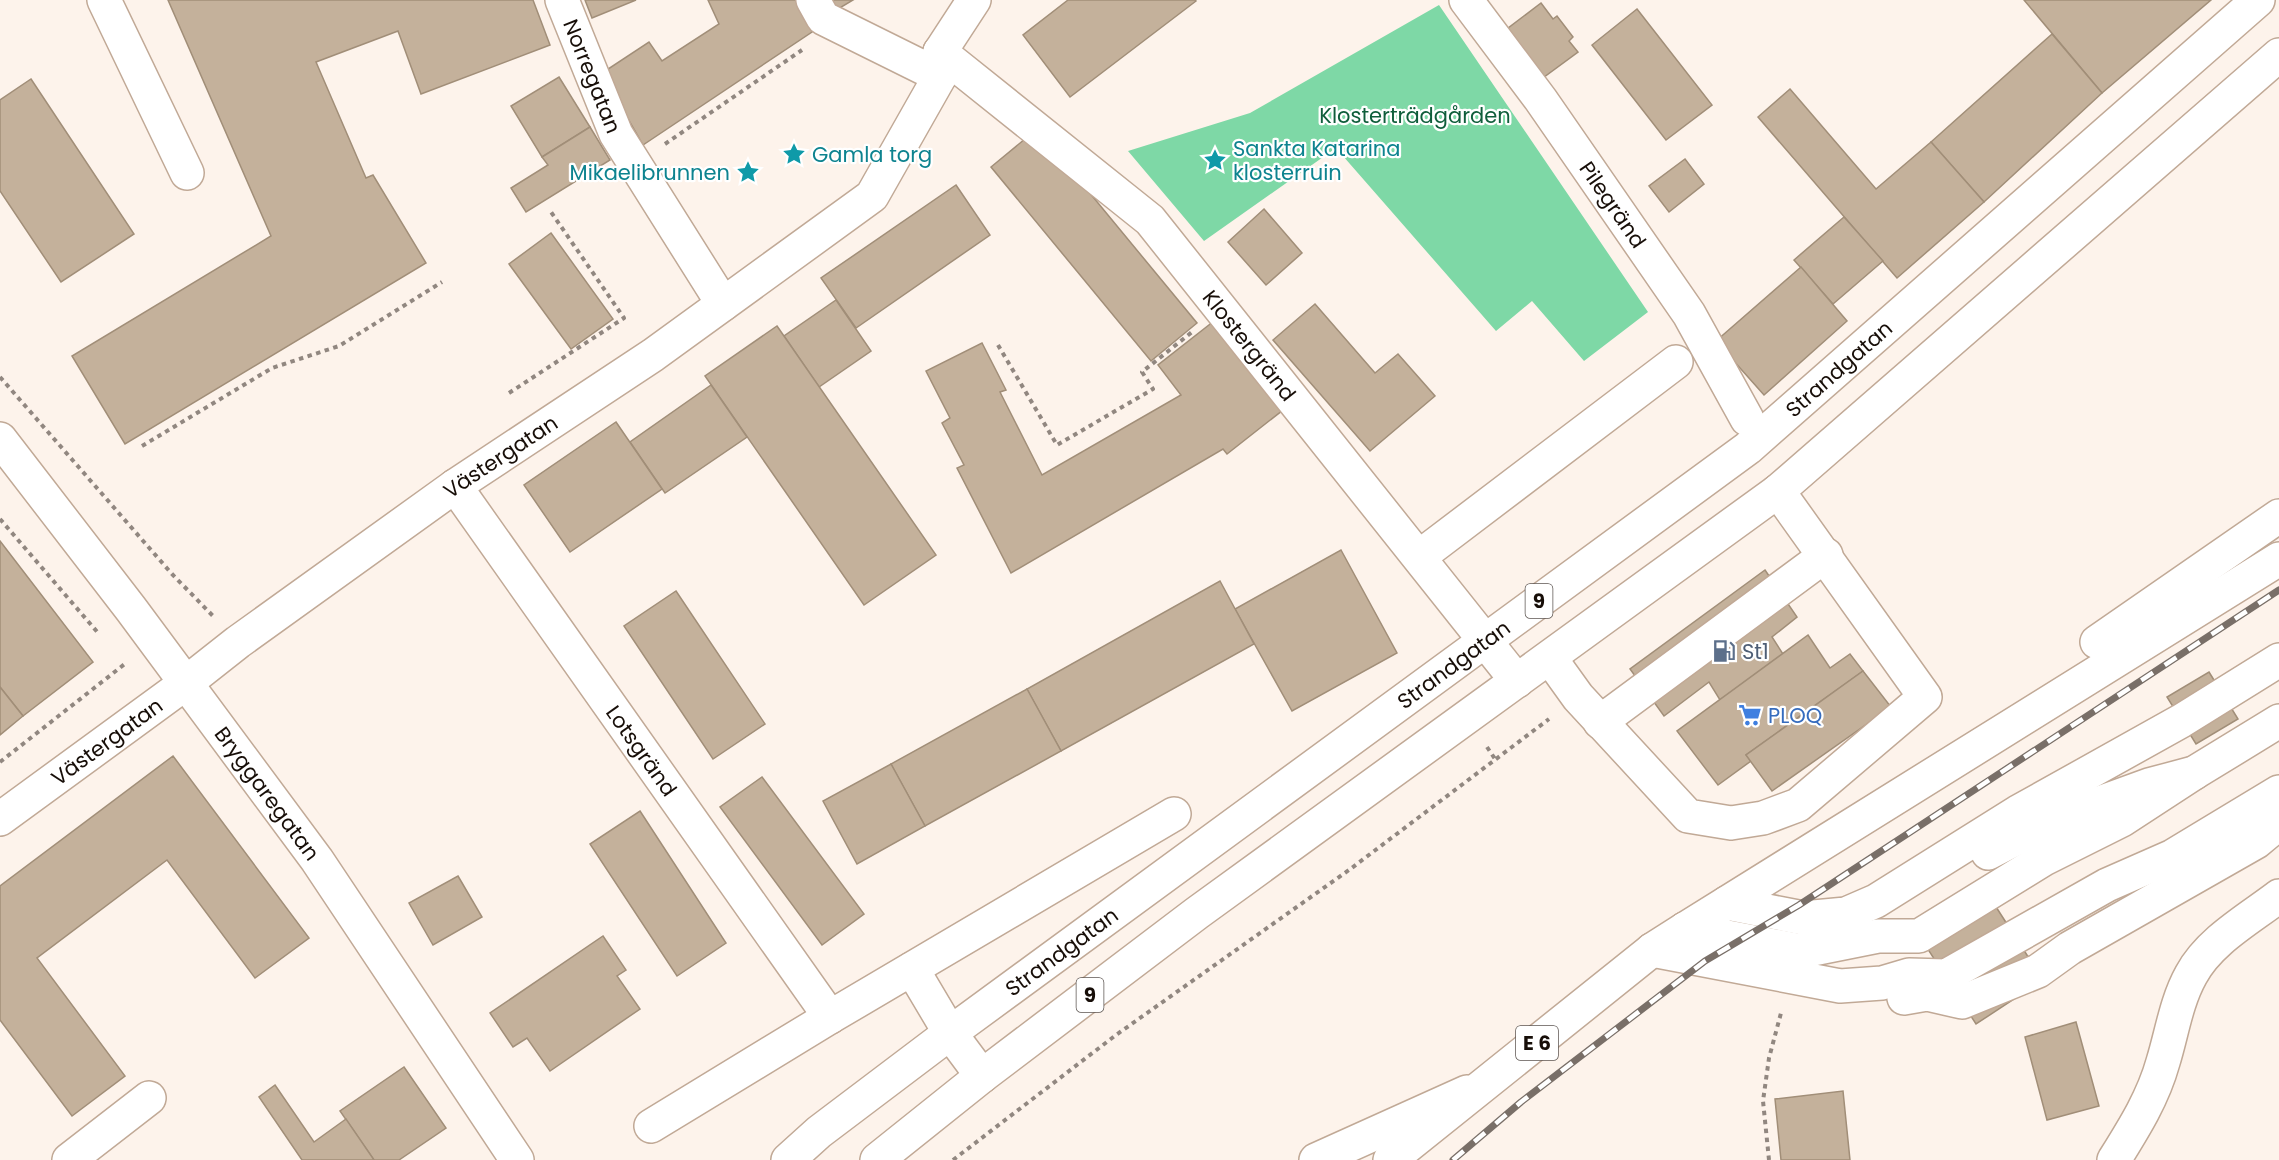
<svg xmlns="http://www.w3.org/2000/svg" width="2279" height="1160" font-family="Poppins,sans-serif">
	<rect width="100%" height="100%" fill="#fdf3eb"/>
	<polygon fill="#7ed8a6" points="1439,5 1648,312 1584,361 1532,301 1496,331 1336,148 1204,241 1128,151 1250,113"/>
	<g fill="#c4b19b" stroke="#a18e78" stroke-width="1.5">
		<polygon points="168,0 533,0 550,45 421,94 398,31 316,62 366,178 373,175 426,263 125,444 72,356 271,236"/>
		<polygon points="585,0 636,0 592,18"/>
		<polygon points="708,0 796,0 812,32 643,145 602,73 649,42 662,61 719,24"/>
		<polygon points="819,0 853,0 828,15"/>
		<polygon points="1068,0 1195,0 1196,1 1070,97 1023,35"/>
		<polygon points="2024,0 2211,0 2102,93"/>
		<polygon points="1541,3 1553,19 1557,16 1573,37 1569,41 1578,52 1536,83 1499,35"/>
		<polygon points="1637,9 1712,105 1666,140 1592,45"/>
		<polygon points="2052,34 2102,93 1984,202 1931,142"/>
		<polygon points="559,77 590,127 542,157 511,106"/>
		<polygon points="31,79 134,234 61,282 0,191 0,100"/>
		<polygon points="1790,89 1876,189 1931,142 1984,202 1897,278 1758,117"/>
		<polygon points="590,127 610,160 526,212 511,188 548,165 542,157"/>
		<polygon points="1037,129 1197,323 1151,361 991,167"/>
		<polygon points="1685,159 1704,184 1669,212 1649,186"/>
		<polygon points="956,185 990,235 856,328 821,278"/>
		<polygon points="1264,209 1302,253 1266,285 1228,242"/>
		<polygon points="1844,217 1883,261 1833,304 1794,260"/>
		<polygon points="551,233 613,319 571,349 509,264"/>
		<polygon points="1801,267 1847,321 1764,395 1716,341"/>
		<polygon points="836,300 871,351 819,387 784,336"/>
		<polygon points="1315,304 1375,373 1398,354 1435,396 1370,451 1273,340"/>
		<polygon points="1214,321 1283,410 1227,454 1223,449 1011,573 957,468 964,465 942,423 950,418 926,371 982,343 1006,390 1000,392 1042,475 1181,395 1158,365"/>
		<polygon points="777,326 936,555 864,605 705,376"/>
		<polygon points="711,385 747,437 665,493 630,442"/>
		<polygon points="616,422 662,489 570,552 524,485"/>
		<polygon points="0,541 93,662 23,716 0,687"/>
		<polygon points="1341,550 1397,653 1292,711 1235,609"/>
		<polygon points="1765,570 1797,617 1772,637 1783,654 1720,700 1709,682 1664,716 1630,669"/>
		<polygon points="1220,581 1254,644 1061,751 1027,689"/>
		<polygon points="676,591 765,724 713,759 624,626"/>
		<polygon points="1808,635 1830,668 1850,654 1863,671 1746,755 1751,761 1718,785 1677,731"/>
		<polygon points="1863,671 1891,707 1772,791 1746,755"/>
		<polygon points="2209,672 2238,719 2196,744 2167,697"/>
		<polygon points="0,687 23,716 0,735"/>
		<polygon points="1027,689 1061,751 925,826 891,764"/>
		<polygon points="173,756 309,938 255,978 167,860 37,958 125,1076 72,1116 0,1020 0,886"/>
		<polygon points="891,764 925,826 857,864 823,801"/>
		<polygon points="762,777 864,914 822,945 720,807"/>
		<polygon points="640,811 726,943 677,976 590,844"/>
		<polygon points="458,876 482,917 433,945 409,903"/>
		<polygon points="1980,882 2043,980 1976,1024 1913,926"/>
		<polygon points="603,936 626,970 617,976 640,1009 550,1071 527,1038 513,1047 490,1013"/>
		<polygon points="2076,1022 2099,1106 2047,1120 2025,1037"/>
		<polygon points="404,1067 446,1128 399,1160 374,1160 340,1111"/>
		<polygon points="275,1085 314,1142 346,1119 374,1160 302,1160 259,1097"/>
		<polygon points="1843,1091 1850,1160 1781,1160 1775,1099"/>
	</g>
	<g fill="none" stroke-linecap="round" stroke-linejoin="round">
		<g stroke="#c1a996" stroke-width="36">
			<g id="minor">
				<polyline points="104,0 187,173"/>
				<path id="s1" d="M562,0L616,134L723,304"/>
				<polyline points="813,0 823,18 940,76"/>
				<path id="s2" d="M1466,0L1541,100L1689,314L1747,419"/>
				<path id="s3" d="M940,52L1150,220L1517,681"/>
				<polyline points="940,52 974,0"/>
				<path id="s4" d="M455,486L830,1017"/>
				<polyline points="1419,557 1676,362"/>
				<polyline points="2097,642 2279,516"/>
				<polyline points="1550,658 1578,697 1688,816 1731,823 1763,818 1798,805 1925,697 1778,491"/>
				<polyline points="1600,722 1826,555"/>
				<path id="s5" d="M0,819L186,683L238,642L455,486L653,355L872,196L940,76V52"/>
				<polyline points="1988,853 2050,821 2149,785 2194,773 2279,721"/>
				<polyline points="1727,903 1803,918 1846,914 1876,901 2018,812 2181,721 2279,660"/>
				<polyline points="1685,929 2279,559"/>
				<polyline points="1685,929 1796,950 1808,950 1878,936 1919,936 2044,859 2122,820 2194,773"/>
				<polyline points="1652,950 1840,986 1882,983 1909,975 1946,976 2107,885 2173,856 2279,792"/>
				<polyline points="912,969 950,1033 982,1076"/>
				<polyline points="1904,998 1927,994 1962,1002 2038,971 2070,948 2256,842 2279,823"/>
				<polyline points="651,1126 830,1017 1174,814"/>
				<polyline points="69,1160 149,1098"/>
				<polyline points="1316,1160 1467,1092"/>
				<path d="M2114,1160C2134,1128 2153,1098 2163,1062C2172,1033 2176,1002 2191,975C2209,941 2249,919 2279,896"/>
			</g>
		</g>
		<g stroke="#c1a996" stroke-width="36">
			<g id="major">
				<path id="s6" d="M0,439L131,609L317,860L517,1160"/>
				<path id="s7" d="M788,1160L819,1132L950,1033L1748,448L2258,0"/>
				<polyline points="877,1160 982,1076 1197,913 1778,491 2279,55"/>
			</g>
		</g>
		<g stroke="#c1a996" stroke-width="36">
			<polyline id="highway" points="1390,1160 1652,950 1685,929"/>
		</g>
		<g stroke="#918780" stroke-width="4" stroke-dasharray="4.5 4.5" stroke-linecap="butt">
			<polyline points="665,144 802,50"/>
			<polyline points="998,345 1057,445 1153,389 1142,372 1192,332"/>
			<polyline points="0,377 172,574 213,616"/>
			<polyline points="509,393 624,318 551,212"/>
			<polyline points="142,446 272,368 339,346 442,282"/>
			<polyline points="0,519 99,634"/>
			<polyline points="1487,747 1495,759"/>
			<polyline points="0,762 126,663"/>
			<polyline points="953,1160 1116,1035 1349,870 1549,719"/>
			<polyline points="1769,1160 1763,1101 1769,1058 1781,1013"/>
		</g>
		<use href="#minor" stroke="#fff" stroke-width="33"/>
		<use href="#major" stroke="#fff" stroke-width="33"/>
		<use href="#highway" stroke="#fff" stroke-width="33"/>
		<g stroke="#796f68" stroke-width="7">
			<polyline id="rail" points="1453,1160 1521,1102 1705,961 1799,905 2279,590"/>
		</g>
		<use href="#rail" stroke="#fff" stroke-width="4.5" stroke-dasharray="14" stroke-linecap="butt"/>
	</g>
	<defs>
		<g id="sight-bare" transform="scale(1.8)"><path d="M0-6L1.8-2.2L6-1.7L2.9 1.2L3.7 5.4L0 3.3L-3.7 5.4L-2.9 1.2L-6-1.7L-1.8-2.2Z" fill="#0f9aa8" stroke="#fff" stroke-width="2.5" paint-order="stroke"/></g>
		<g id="fuel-bare" transform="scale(1.8)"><path d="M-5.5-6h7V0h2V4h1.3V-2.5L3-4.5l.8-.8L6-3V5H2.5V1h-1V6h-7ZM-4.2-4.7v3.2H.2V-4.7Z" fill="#5c6f8a" stroke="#fff" stroke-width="2.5" paint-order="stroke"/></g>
		<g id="supermarket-bare" transform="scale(1.8)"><path d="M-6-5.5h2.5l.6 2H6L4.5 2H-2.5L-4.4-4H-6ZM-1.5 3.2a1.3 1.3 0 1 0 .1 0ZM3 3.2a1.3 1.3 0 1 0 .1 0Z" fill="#3f7fe0" stroke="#fff" stroke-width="2.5" paint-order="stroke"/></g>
	</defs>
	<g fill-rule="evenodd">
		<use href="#sight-bare" x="794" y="154"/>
		<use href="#sight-bare" x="1215" y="160"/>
		<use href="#sight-bare" x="748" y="172"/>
		<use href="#fuel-bare" x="1724" y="651"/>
		<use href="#supermarket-bare" x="1750" y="715"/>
	</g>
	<g text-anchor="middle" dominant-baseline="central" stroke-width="4.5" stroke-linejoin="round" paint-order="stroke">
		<g fill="#fff" stroke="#5d5652" stroke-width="1.5">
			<rect x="1525.5" y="584" width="27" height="34" rx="4.5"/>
			<rect x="1076.5" y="978" width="27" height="34" rx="4.5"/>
			<rect x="1516" y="1026" width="42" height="34" rx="4.5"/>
		</g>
		<g font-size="20" font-weight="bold" fill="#170e08">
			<text x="1539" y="601">9</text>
			<text x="1090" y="995">9</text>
			<text x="1537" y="1043">E 6</text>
		</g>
		<g font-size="21" fill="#170e08" stroke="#fff">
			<text stroke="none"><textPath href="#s1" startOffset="82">Norregatan</textPath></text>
			<text stroke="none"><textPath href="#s2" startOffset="252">Pilegränd</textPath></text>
			<text stroke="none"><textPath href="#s3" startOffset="429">Klostergränd</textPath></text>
			<text stroke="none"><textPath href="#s7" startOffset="1316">Strandgatan</textPath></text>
			<text stroke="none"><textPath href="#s5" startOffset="618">Västergatan</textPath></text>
			<text stroke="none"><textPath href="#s7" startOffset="830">Strandgatan</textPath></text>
			<text stroke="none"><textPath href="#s5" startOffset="132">Västergatan</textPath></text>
			<text stroke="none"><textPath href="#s4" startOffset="324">Lotsgränd</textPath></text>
			<text stroke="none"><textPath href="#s6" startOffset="444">Bryggaregatan</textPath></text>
			<text stroke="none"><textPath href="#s7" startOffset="344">Strandgatan</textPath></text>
		</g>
		<g font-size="21" fill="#0f5e3b" stroke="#fff">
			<text x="1415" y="115">Klosterträdgården</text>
		</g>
		<g font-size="21" fill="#0d838f" stroke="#fff" text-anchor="start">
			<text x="1233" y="148">Sankta Katarina<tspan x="1233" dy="24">klosterruin</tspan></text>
			<text x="812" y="154">Gamla torg</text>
			<text x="730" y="172" text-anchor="end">Mikaelibrunnen</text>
		</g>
		<g font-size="21" fill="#4e5e75" stroke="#fff" text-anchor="start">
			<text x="1742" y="651">St1</text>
		</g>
		<g font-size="21" fill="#366cbe" stroke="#fff" text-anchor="start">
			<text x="1768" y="715">PLOQ</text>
		</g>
	</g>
</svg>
